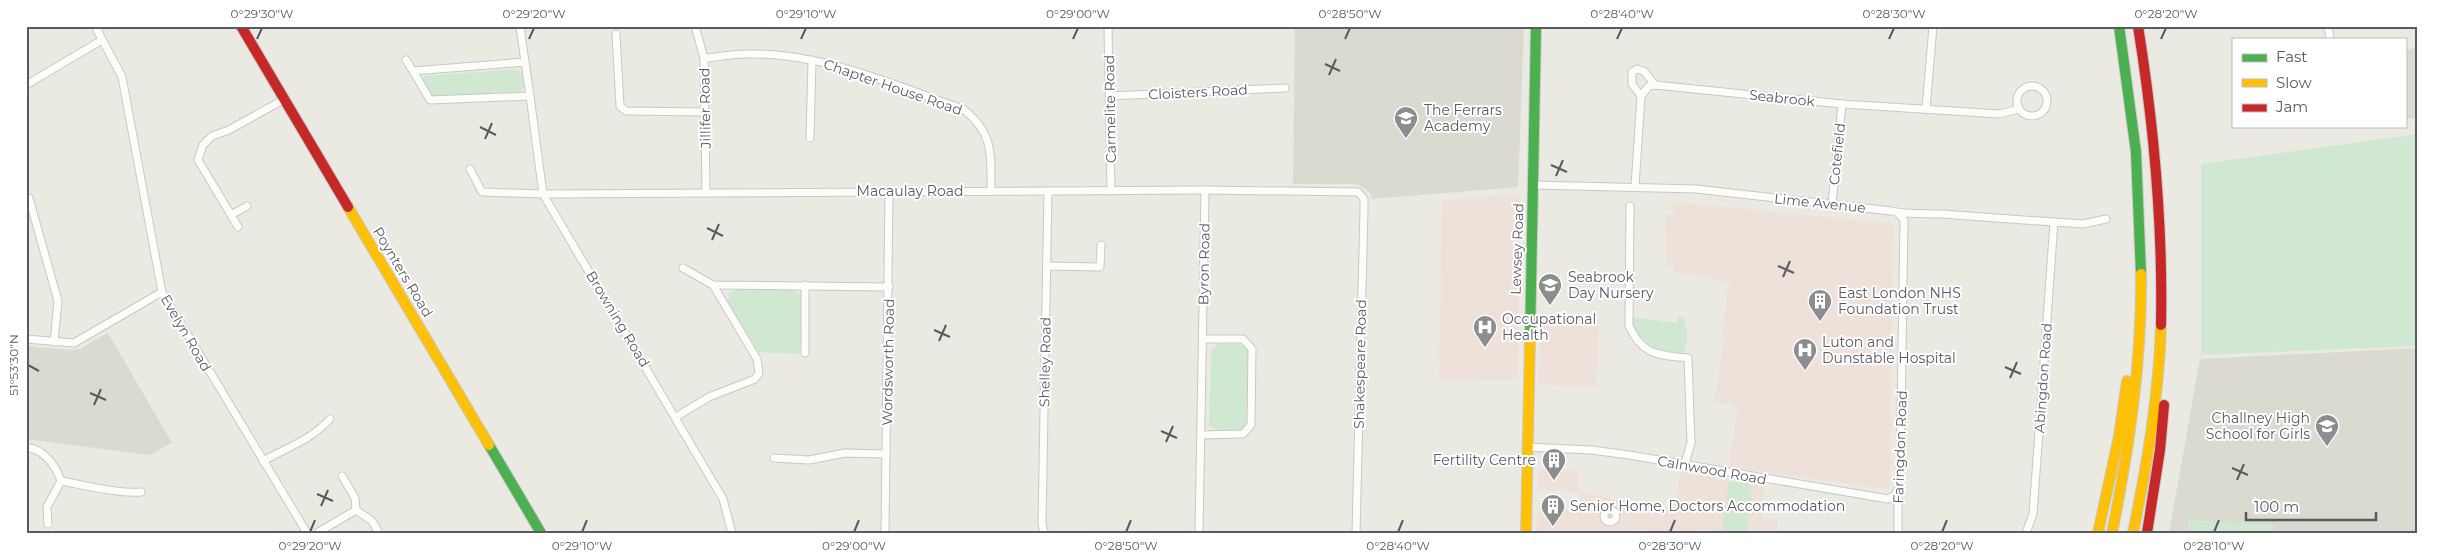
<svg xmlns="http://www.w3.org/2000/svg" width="2444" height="559" font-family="Montserrat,sans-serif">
	<rect width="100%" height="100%" fill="#eaeae3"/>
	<g fill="#dbdad1">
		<polygon points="1295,26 1524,26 1518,187 1372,199 1370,192 1357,184 1293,184"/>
		<polygon points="2418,46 2418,118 2405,119 2405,51"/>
		<polygon points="108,333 172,443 149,455 26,439 26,346 70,350 80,349"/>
		<polygon points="2418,348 2418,533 2169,533 2200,359"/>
	</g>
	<g fill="#eee1d9">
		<polygon points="1516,194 1520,198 1518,380 1439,381 1442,201"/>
		<polygon points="1673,202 1893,224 1890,485 1887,489 1729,467 1737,407 1714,402 1724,341 1721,340 1729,282 1674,272 1674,267 1667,266 1665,215 1673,215"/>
		<polygon points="1540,314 1599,317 1596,387 1539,384"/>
		<polygon points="1538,470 1579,471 1579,492 1674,510 1680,471 1765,484 1762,517 1777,520 1778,530 1794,533 1536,533 1537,512 1564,513 1565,508 1580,510 1579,492 1538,490"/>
	</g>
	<g fill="#d0e8d1">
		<polygon points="516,69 522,73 524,87 519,93 432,97 422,81 424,76"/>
		<polygon points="2418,134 2418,346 2201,355 2201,164"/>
		<polygon points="737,289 792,289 802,296 800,354 758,352 728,303 729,293"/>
		<path d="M1679,316L1683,317C1688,325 1690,349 1682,355L1652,350L1634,328L1633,317L1677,323Z"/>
		<polygon points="1218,344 1240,344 1248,350 1247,422 1241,430 1217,430 1209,425 1211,350"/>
		<polygon points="1729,481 1748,483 1752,488 1747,533 1722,533"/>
		<polygon points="2188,520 2273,525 2272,533 2187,533"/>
	</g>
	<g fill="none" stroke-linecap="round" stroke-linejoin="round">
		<g stroke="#c8c8c7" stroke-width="9">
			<g id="street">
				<polyline points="95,26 122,77 162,292 307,533"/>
				<polyline points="520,26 525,62 413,71 430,100 530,96 543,194 723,499 732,533"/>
				<polyline points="695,26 704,58 706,192"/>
				<polyline points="1108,26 1111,191"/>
				<polyline points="2328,26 2330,39"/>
				<polyline points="616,34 620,106 626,111 706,112"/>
				<path d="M704,58C718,57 732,54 746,54C821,52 893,85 963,109C994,133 991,155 991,191"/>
				<polyline points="406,60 413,71"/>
				<polyline points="525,62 530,96"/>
				<polyline points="26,85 102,40"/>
				<circle cx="2032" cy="101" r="15"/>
				<polyline points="1111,96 1285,88"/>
				<polyline points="1641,96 1632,84 1632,72 1637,69 1644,71 1655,85"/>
				<polyline points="1926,109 1933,26"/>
				<polyline points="810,138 812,60"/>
				<polyline points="470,169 482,192 543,194 1205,190 1358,192 1364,199 1364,210 1356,533"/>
				<path d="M1533,185L1696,189L1891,211C1907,215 1927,213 1944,214C1991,218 2037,221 2083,224L2106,219"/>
				<polyline points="1635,186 1641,96 1649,86 1655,85 1842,104 2000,114 2019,109"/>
				<polyline points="29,198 58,301 54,342"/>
				<polyline points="1832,204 1842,104"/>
				<polyline points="247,206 231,215 198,160 203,145 212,136 229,130 283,100"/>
				<path d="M1630,206L1629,326C1643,356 1658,355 1688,358L1691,443L1684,466"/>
				<polyline points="231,215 238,227"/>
				<polyline points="1047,266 1100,267 1101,245"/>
				<polyline points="683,268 713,285 889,287"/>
				<polyline points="26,339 74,343 162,292"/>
				<polyline points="805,353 805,285"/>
				<polyline points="676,417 709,397 755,379 759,373 757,359 713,285"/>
				<polyline points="1201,435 1243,434 1251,425 1252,349 1243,339 1203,339"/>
				<path d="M26,447C44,449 56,466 61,481L47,507L48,524"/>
				<polyline points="1527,447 1591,450 1629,455 1888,499 1895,495"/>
				<polyline points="774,458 809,460 845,453 886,454"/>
				<path d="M263,461C286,448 311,440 330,419"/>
				<polyline points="342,476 355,498 356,510 372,521 379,533"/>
				<path d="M61,481C84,485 119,494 141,492"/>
				<circle cx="1610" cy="516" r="6"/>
				<polyline points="317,533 356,510"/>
				<polyline points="885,533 889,191"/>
				<polyline points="1044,533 1042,524 1048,191"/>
				<polyline points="1199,533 1205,190"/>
				<polyline points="1898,533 1898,501 1895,495 1900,485 1904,220 1899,214"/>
				<polyline points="2026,533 2033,514 2054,222"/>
			</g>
		</g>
		<g stroke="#c8c8c8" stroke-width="12">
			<g id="fast">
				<polyline points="2119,26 2136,152 2141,274"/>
				<polyline points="1530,339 1536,26"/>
				<polyline points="489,445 541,533"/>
			</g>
		</g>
		<g stroke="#c8c8c8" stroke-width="12">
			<g id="slow">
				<polyline points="348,207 489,445"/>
				<polyline points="1526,533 1530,339"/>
				<polyline points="2098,533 2119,436 2127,381"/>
				<path d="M2112,533C2129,448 2142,361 2141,274"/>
				<path d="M2133,533C2147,464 2159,395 2161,325"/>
			</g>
		</g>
		<g stroke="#c8c8c8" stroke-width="12">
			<g id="jam">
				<polyline points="241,26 348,207"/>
				<path d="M2138,26C2154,126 2163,224 2161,325"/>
				<polyline points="2147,533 2160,450 2164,405"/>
			</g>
		</g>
		<use href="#street" stroke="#fcfcfb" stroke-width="7"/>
		<use href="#fast" stroke="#4caf50" stroke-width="10"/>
		<use href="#slow" stroke="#ffc107" stroke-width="10"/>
		<use href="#jam" stroke="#c62828" stroke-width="10"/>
	</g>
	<path fill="none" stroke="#595b62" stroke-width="2" d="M257,39L262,28M529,39L534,28M801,39L806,28M1073,39L1078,28M1345,39L1350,28M1617,39L1622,28M1889,39L1894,28M2161,39L2166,28M1325,64L1340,71M1329,75L1336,59M480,127L496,135M485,139L492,123M1551,165L1567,172M1556,176L1563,160M707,228L723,236M712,240L719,224M1778,266L1794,273M1783,277L1790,261M934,330L950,337M939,341L946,325M28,365L39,371M2005,367L2021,374M2010,378L2017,362M90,393L106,400M94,405L101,389M1161,431L1177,438M1166,442L1173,426M2232,468L2248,475M2237,480L2244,464M317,494L333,501M321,506L328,490M310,532L315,520M582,532L587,520M854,532L859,520M1126,532L1131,520M1398,532L1403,520M1670,532L1675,520M1942,532L1947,520M2214,532L2219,520"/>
	<defs>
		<g id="school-pin" transform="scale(1.25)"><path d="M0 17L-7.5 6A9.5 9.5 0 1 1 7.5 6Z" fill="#8c8d8f" stroke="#fff"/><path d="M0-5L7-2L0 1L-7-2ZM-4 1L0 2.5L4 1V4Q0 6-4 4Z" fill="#fff"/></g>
		<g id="building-pin" transform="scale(1.25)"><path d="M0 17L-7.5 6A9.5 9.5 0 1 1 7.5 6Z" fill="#8c8d8f" stroke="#fff"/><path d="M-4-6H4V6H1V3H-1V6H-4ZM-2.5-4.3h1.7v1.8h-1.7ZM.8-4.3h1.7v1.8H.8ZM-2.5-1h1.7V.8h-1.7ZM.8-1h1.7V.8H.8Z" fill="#fff"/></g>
		<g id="hospital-pin" transform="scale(1.25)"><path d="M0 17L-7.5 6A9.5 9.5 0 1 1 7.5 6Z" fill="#8c8d8f" stroke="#fff"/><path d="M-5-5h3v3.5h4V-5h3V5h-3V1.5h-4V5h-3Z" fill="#fff"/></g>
	</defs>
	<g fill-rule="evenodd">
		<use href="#school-pin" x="1406" y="118"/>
		<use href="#school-pin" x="1550" y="285"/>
		<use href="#building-pin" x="1820" y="301"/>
		<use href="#hospital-pin" x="1485" y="327"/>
		<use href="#hospital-pin" x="1805" y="350"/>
		<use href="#school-pin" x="2327" y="426"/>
		<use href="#building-pin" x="1554" y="460"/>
		<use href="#building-pin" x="1553" y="506"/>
	</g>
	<g text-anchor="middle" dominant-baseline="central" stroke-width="4" stroke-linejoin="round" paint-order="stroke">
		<g font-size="14" fill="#595b62" stroke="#fff">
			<text transform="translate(893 87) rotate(19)">Chapter House Road</text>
			<text transform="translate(1198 92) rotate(-3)">Cloisters Road</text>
			<text transform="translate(1782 98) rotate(6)">Seabrook</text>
			<text transform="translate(705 108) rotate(-91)">Jillifer Road</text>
			<text transform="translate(1110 109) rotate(-91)">Carmelite Road</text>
			<text transform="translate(1837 154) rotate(-84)">Cotefield</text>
			<text x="910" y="191">Macaulay Road</text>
			<text transform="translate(1820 203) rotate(6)">Lime Avenue</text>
			<text transform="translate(1517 249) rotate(-88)">Lewsey Road</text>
			<text transform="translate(1204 264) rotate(-89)">Byron Road</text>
			<text transform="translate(403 272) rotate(59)">Poynters Road</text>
			<text transform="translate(618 319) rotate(59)">Browning Road</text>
			<text transform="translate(186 333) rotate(60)">Evelyn Road</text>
			<text transform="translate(888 362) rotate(-89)">Wordsworth Road</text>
			<text transform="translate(1045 362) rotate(-89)">Shelley Road</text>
			<text transform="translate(1360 364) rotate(-89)">Shakespeare Road</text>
			<text transform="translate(2043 378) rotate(-86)">Abingdon Road</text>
			<text transform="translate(1900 447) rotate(-88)">Faringdon Road</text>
			<text transform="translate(1712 470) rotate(10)">Calnwood Road</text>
		</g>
		<g font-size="14" fill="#595b62" stroke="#fff" text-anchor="start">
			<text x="1424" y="110">The Ferrars<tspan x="1424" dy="16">Academy</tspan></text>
			<text x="1568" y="277">Seabrook<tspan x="1568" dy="16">Day Nursery</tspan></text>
			<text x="1838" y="293">East London NHS<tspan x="1838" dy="16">Foundation Trust</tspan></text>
			<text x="1502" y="319">Occupational<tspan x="1502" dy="16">Health</tspan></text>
			<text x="1822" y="342">Luton and<tspan x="1822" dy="16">Dunstable Hospital</tspan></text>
			<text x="2310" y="418" text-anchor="end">Challney High<tspan x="2310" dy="16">School for Girls</tspan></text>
			<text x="1536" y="460" text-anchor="end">Fertility Centre</text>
			<text x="1570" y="506">Senior Home, Doctors Accommodation</text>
		</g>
	</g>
	<rect width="2444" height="559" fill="none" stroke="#ffffff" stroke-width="55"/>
	<rect x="2232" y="38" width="175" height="90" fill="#ffffff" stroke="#bdbdc0"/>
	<rect x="2242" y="54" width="25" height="8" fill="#4caf50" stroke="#bdbdc0"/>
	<text x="2276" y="62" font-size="15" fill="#595b62">Fast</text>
	<rect x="2242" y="79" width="25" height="8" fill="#ffc107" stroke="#bdbdc0"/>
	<text x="2276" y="88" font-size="15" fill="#595b62">Slow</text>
	<rect x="2242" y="104" width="25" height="8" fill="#c62828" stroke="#bdbdc0"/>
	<text x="2276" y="112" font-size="15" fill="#595b62">Jam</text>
	<path d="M2246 512v8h130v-8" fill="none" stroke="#595b62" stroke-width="2.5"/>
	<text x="2254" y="512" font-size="15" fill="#595b62" stroke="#ffffff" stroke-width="4" paint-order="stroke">100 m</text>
	<rect x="28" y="28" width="2388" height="504" fill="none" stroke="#595b62" stroke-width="2"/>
	<g font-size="12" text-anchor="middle" fill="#595b62">
		<text x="262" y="18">0°29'30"W</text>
		<text x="534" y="18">0°29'20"W</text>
		<text x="806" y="18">0°29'10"W</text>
		<text x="1078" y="18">0°29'00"W</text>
		<text x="1350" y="18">0°28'50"W</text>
		<text x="1622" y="18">0°28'40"W</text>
		<text x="1894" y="18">0°28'30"W</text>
		<text x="2166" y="18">0°28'20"W</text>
		<text transform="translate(14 365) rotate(-90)" y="4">51°53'30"N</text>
		<text x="310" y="550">0°29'20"W</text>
		<text x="582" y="550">0°29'10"W</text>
		<text x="854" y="550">0°29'00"W</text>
		<text x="1126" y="550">0°28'50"W</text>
		<text x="1398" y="550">0°28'40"W</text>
		<text x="1670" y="550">0°28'30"W</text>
		<text x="1942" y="550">0°28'20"W</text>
		<text x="2214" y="550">0°28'10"W</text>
	</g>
</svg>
